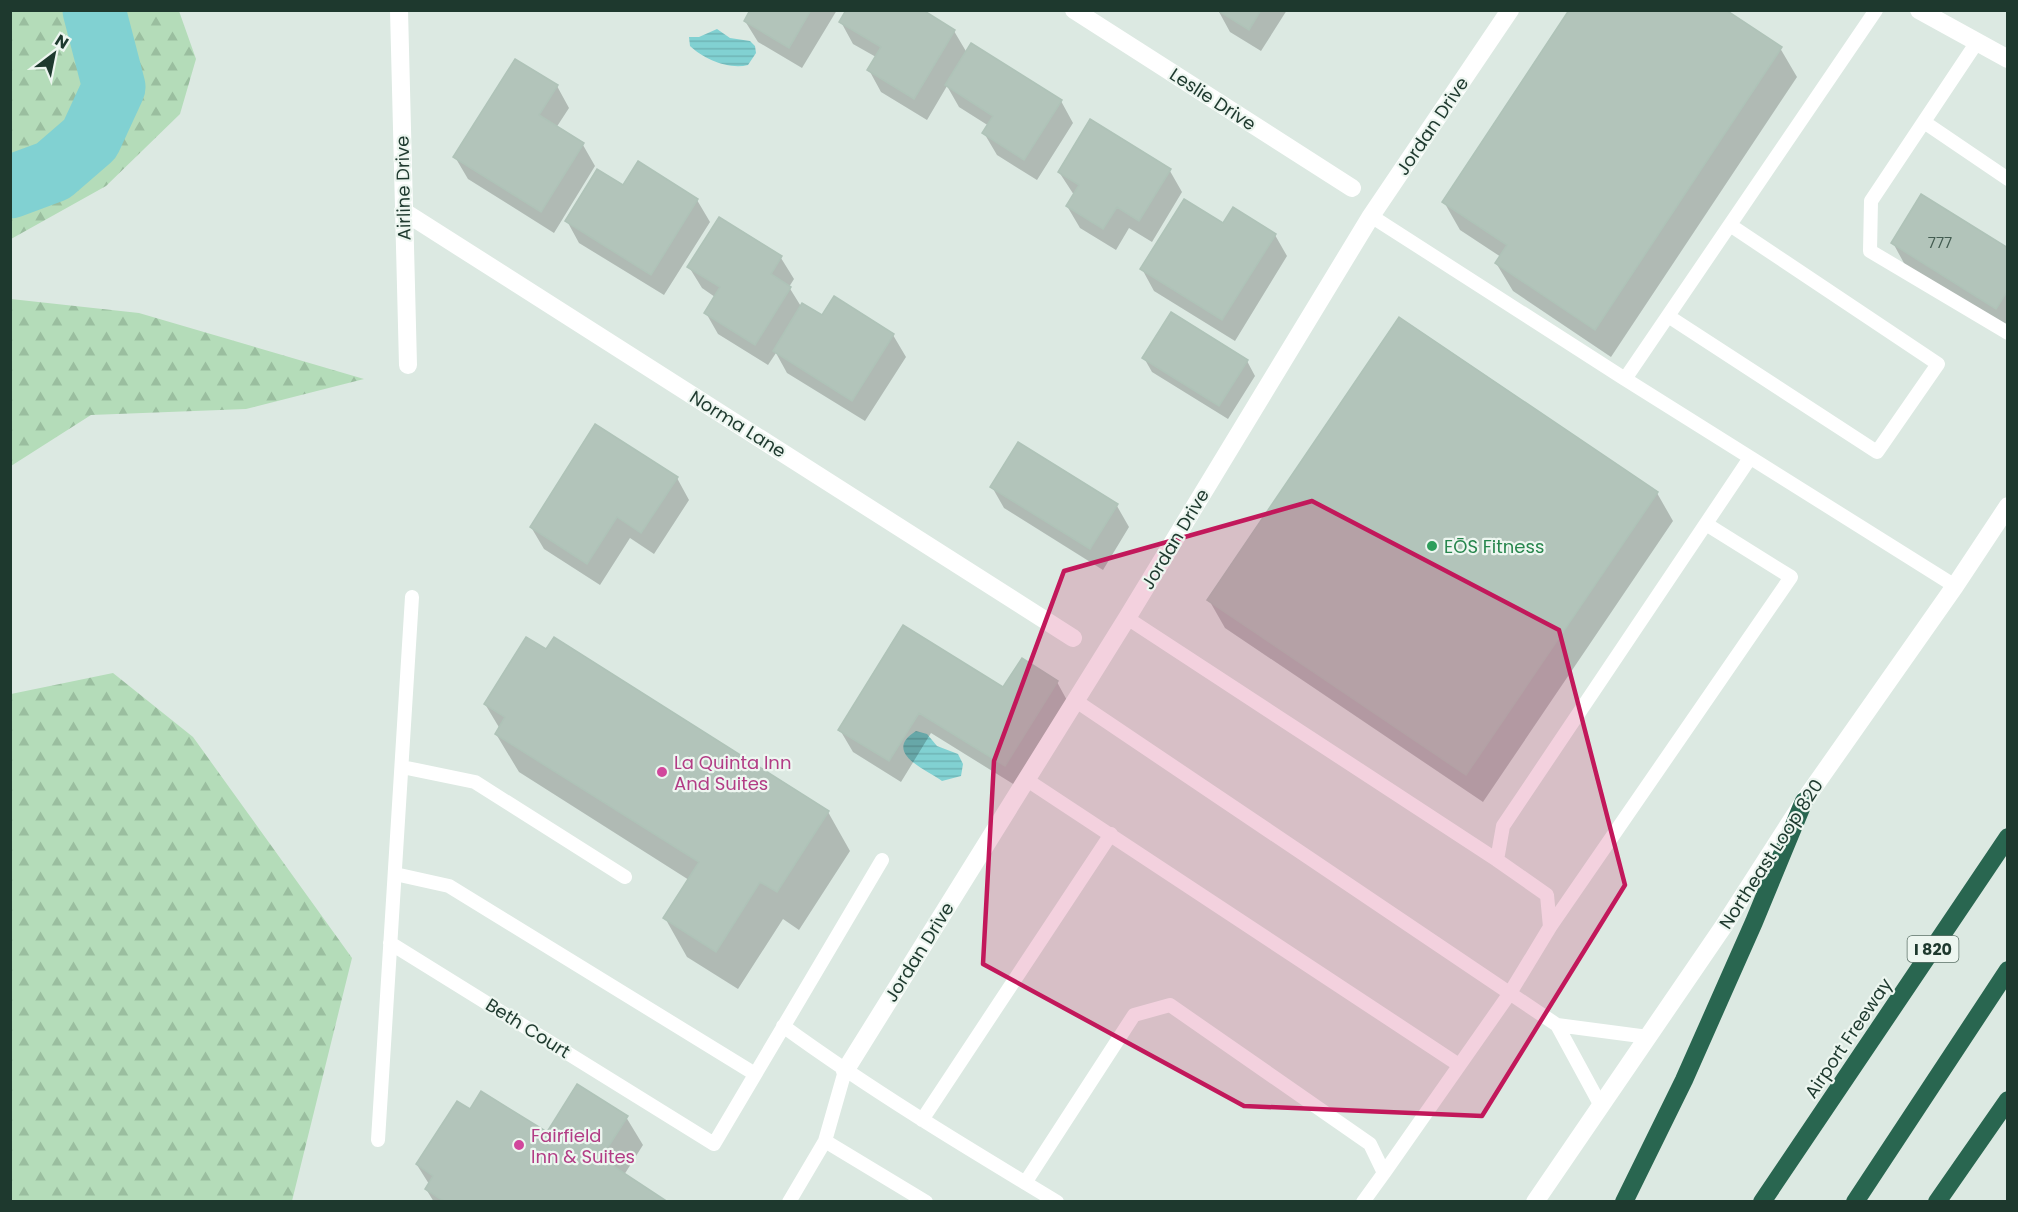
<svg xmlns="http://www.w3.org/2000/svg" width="2018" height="1212" viewBox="0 0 2018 1212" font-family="Poppins,sans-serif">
<defs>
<pattern id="forest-firs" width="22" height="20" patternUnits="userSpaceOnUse" patternTransform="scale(1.5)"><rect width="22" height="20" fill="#b4dcb9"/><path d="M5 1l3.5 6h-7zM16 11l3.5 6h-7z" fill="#9abe9f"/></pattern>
<pattern id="water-rules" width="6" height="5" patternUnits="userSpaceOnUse" patternTransform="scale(1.5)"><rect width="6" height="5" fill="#81d1d2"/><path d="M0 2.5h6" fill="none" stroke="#6fb4b5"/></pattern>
</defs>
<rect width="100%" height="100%" fill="#dce9e2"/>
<path fill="url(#forest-firs)" d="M11,10L179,11L196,59L180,114L106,186L11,239Z
M11,299L139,313L364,379L246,409L91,415L11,466Z
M113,673L193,737L352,958L292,1201H11V694Z"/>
<path fill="url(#water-rules)" d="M717,29L730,38L750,41L755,46L756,53L748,65C729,70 704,59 690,46L689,37H699Z
M916,731L927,734L937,746L958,754L963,764L961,776L942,781C928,770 881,753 916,731Z"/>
<path fill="#0003" d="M751,10H837L802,68L758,42L745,21Z
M1218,10H1287L1261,51L1230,32Z
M841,22L954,31L967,53L1061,101L1073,123L1037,180L997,155L984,133L989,126L959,107L947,86L927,120L881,92L869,70L876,57L853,44Z
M1780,48L1797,77L1611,357L1513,291L1496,263L1501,257L1460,230L1444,202Z
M557,86L569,108L556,128L583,145L595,166L554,233L468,179L455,157Z
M1170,171L1182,192L1152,242L1129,228L1116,250L1080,228L1067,206L1074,195L1059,172Z
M623,187L697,200L710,222L664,295L579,243L567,221Z
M719,219L781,258L794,279L789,287L802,308L822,317L893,335L906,357L865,421L787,373L776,353L768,365L718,334L706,313L715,297L702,288L689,267Z
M1224,225L1275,235L1287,256L1235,341L1154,291L1142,269Z
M1893,243L2008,249V329L1905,265Z
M1144,358L1247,361L1255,376L1228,419L1152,372Z
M677,478L689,500L654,554L630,538L600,585L544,549L531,527Z
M992,487L1117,506L1129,527L1103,570L1004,508Z
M1657,493L1673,521L1483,802L1225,628L1209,600Z
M1057,682L1069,704L1018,787L931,733L901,782L853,752L840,730L1004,689Z
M485,704L828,812L850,851L799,930L783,919L738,989L687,957L665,918L689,880L519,772L496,734L500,729Z
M470,1111L547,1134L626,1117L643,1145L624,1175L666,1202H434L426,1189L429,1184L417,1165Z"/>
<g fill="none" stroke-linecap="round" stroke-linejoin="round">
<path stroke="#81d1d2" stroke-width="63" d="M10,187L53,171L90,139L114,87L94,10"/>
</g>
<path fill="#b2c4ba" stroke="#afc3b8" stroke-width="1.5" d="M750,10H811L789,48L744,21Z
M846,10H923L955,30L914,99L867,70L881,47L839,22Z
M1217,10H1261L1249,30Z
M1569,10H1726L1782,47L1595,330L1495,263L1507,245L1442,202Z
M971,43L1062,100L1024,160L982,133L993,116L945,85Z
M515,59L558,85L539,115L584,143L541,212L453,157Z
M1090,119L1171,169L1139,221L1117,207L1103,229L1066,206L1079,185L1058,172Z
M638,161L698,199L651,275L565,221L597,169L623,185Z
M1921,194L2008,248V290L1996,309L1891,243Z
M1184,199L1223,223L1233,207L1276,234L1222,320L1140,269Z
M719,217L782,256L771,274L791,287L755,345L704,313L720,287L687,267Z
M834,296L894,334L852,401L773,351L802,303L822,315Z
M1171,312L1248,360L1219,406L1142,358Z
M1399,317L1658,492L1466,775L1207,600Z
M595,424L678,477L641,533L617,517L587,564L530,527Z
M1018,442L1118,504L1090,549L990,487Z
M903,625L1003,687L1022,658L1058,681L1005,766L919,713L889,761L838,730Z
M526,637L546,649L554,637L829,811L777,892L760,882L716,952L663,918L699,862L495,734L505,717L484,704Z
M577,1084L628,1116L601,1158L668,1202H445L425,1189L433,1176L416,1164L457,1101L470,1109L481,1091L547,1132Z"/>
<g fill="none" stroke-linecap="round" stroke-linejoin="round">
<path stroke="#fff" stroke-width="14" d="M1876,10L1625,379L1955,586
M1977,42L1871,201L1870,251L2008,333
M1924,122L2008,179
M1371,216L1625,379
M1668,316L1877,452L1938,364L1730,225
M1127,618L1497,860
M1076,701L1557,1025L1648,1037
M402,767L475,782L625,877
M1027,780L1459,1065
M395,874L449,886L755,1074
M1550,927L1791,577L1706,524
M390,943L714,1144L882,860
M1557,1025L1601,1106
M783,1026C871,1090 964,1146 1057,1202
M922,1120L1111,834
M378,1140L412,597
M825,1141L845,1071
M1384,1173L1510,993L1550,927L1547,895L1497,860L1503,826L1750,458
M1025,1183L1134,1015L1170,1005L1370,1144L1384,1173L1363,1202
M789,1202L825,1141L926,1202"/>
<path stroke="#fff" stroke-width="18" d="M399,10L408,365
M1074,10L1352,188
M403,211L1073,638
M845,1071L1127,618L1371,216L1510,10"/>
<path stroke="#fff" stroke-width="18" d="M1919,10L2008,59
M1535,1202L1723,927L1804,801L1955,586L2008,506"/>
<path stroke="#296650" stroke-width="18" d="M1624,1202L1684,1080L1754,922L1804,801
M1762,1202L2008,837
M1855,1202L2008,970
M1937,1202L2008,1100"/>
</g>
<path fill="#c2185b" fill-opacity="0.2" stroke="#c2185b" stroke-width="4.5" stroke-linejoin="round" d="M1312,501L1559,630L1625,885L1482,1116L1244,1106L983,964L994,761L1064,571Z"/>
<circle fill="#2e9e5b" stroke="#edf6f0" stroke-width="2" cx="1432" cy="546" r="6"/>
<g fill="#d1479c" stroke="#edf6f0" stroke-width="2">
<circle cx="662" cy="772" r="6"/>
<circle cx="519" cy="1145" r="6"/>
</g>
<g text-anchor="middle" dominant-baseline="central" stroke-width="4.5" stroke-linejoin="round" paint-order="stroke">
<g font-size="15" fill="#435c51">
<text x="1940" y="242">777</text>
</g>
<rect fill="#edf6f0" stroke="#5c7268" stroke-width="1.5" x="1907.5" y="936" width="51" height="26" rx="4.5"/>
<g font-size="16" font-weight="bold" fill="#1e392e">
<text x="1933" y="949">I 820</text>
</g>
<g font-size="18" fill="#1e392e" stroke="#edf6f0">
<text transform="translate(1213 99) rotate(33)">Leslie Drive</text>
<text transform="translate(1432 126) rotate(-56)">Jordan Drive</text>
<text transform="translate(403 188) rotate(-91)">Airline Drive</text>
<text transform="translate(738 424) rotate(32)">Norma Lane</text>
<text transform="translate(1175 539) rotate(-59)">Jordan Drive</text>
<text transform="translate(1771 854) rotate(-57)">Northeast Loop 820</text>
<text transform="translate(919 952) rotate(-58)">Jordan Drive</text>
<text transform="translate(528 1028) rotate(32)">Beth Court</text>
<text transform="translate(1848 1038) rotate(-56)">Airport Freeway</text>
</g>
<g font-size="18" fill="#27864d" stroke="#edf6f0" text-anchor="start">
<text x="1444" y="546">EŌS Fitness</text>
</g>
<g font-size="18" fill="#b23c85" stroke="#edf6f0" text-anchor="start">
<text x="674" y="762">La Quinta Inn<tspan x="674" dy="21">And Suites</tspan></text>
<text x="531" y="1135">Fairfield<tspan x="531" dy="21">Inn &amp; Suites</tspan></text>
</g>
</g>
<rect width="2018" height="1212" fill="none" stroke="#1e392e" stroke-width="24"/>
<g transform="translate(54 54) rotate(32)" stroke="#edf6f0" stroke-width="4.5" paint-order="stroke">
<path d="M0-4.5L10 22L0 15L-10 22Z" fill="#1e392e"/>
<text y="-9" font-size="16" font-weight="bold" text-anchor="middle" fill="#1e392e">N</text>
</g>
</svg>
